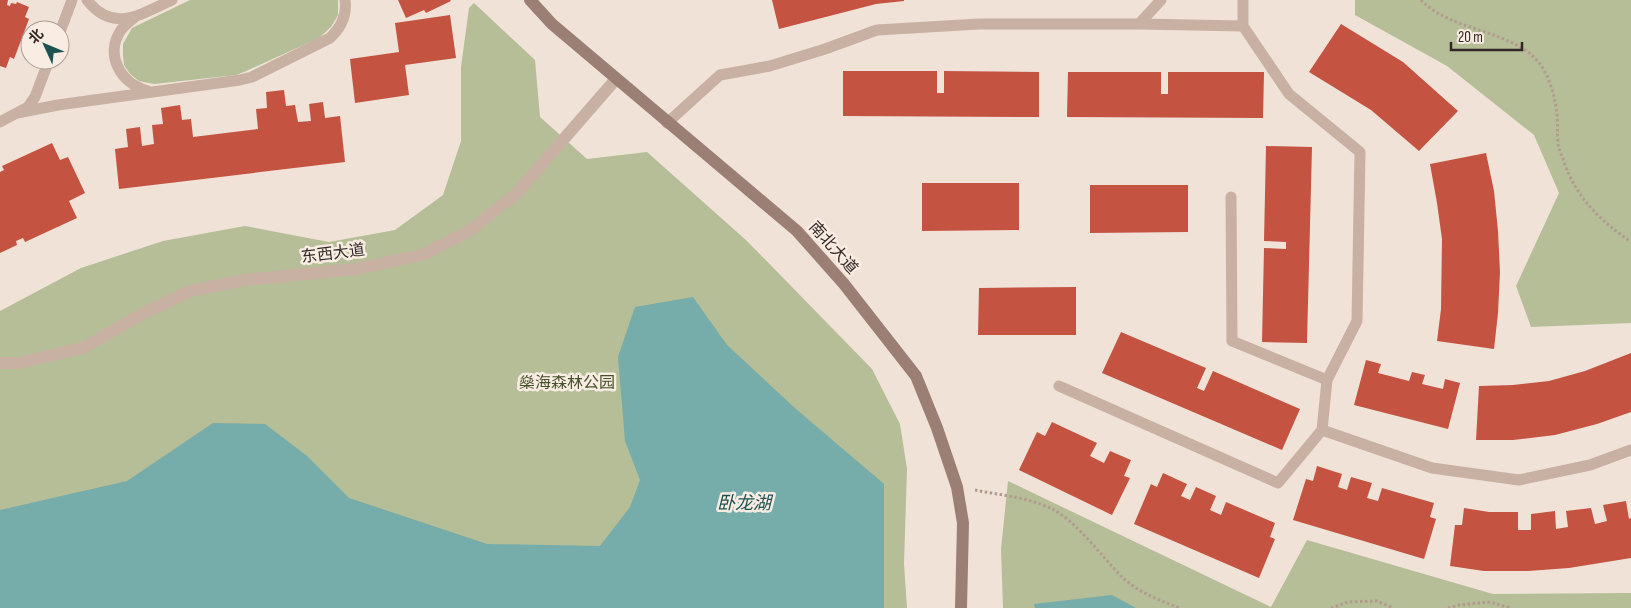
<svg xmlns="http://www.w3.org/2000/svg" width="1631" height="608" viewBox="0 0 1631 608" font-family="'Sofia Sans Condensed','Noto Sans SC',sans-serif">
<rect width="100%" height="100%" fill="#f0e2d7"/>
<path fill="#b5be97" d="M190,0H338V15L331,27L319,38L244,72L236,75L154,84L139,81L130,74L124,65L123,55V44L132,28Z
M1355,0H1631V323L1531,327L1516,286L1559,193L1534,135L1447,66L1355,15Z
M474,3L535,60L540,117L587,159L647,152L747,241L872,369L900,424L907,469L904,564L907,608H0V311L81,268L163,241L245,226L329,242L395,230L443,195L461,141V67L469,8Z
M1008,481L1271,607L1307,540L1493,594L1631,593V608H1003L1001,549Z"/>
<path fill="#76aca9" d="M693,297L727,345L796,409L884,484V608H0V510L127,481L213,423L265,424L307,456L349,498L487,544L600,546L630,507L640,480L625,441L618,357L635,307Z
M1112,595L1136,608H1035L1034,604Z"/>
<path fill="#c45341" d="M0,0H8L7,5L10,6L11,3L16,4L17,2L29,7L25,17L29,19L14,59L10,57L6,68L0,66Z
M398,0H450L451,1L426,13L424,10L406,18Z
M772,0H904V1L876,4L779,29Z
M450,15L456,58L405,65L409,95L355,103L350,59L399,52L395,23Z
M1341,24L1403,62L1458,111L1419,151L1371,110L1309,72Z
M843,71H937V93H944V71L1039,72V117L843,116Z
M1068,72H1161V94H1168V72H1264L1263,118L1067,117Z
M284,90L286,106L295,105L298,122L311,121L309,104L323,102L325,118L340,116L345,162L119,189L115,149L128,147L126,129L140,127L142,146L154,144L152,125L163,124L161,108L180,105L182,120L191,119L193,137L258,129L256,109L267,108L266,92Z
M52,143L60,160L68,157L85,193L69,201L77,218L25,242L23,238L16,241L17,245L0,253V172L4,170L2,166Z
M1266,146L1312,147L1307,343L1262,342L1264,248L1286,249V242L1264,241Z
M1486,153L1494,191L1498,231L1500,272L1498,313L1494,349L1437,341L1441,309L1442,239L1437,203L1430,164Z
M922,183H1019V230L922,231Z
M1090,185H1188V232L1090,233Z
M1076,287V335H978L979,288Z
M1121,332L1206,368L1197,388L1204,391L1213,371L1300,409L1282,450L1102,373Z
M1631,353V412L1597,424L1555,435L1513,440H1476L1479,386L1513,385L1549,381L1585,371Z
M1366,360L1381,364L1378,373L1409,381L1412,372L1425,375L1422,384L1443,389L1445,379L1460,383L1448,429L1354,405Z
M1052,422L1097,443L1090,456L1104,463L1110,451L1131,460L1124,476L1130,478L1112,515L1019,470L1037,432L1045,436Z
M1317,466L1342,474L1338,487L1347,490L1351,477L1372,483L1367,498L1378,501L1382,488L1434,503L1430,517L1436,519L1424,559L1293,520L1306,479L1313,481Z
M1163,473L1187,484L1181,496L1190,500L1196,487L1216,496L1210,510L1221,515L1226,502L1275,523L1270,537L1275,539L1259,578L1134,524L1151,484L1157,487Z
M1626,501L1629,519L1631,518V558L1569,568L1528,571H1484L1450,566L1455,525H1462L1464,508L1489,512H1518V530H1531V514L1555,511L1556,529L1568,527L1566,511L1591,508L1595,524L1607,521L1603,505Z"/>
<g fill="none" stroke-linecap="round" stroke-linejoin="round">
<path stroke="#b39a8e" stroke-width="3" stroke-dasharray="2.5 2.5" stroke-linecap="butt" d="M1421,0C1451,32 1513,29 1540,64C1550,78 1555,97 1557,114C1558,124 1557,134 1558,144C1559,150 1562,156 1564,162C1577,199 1600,220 1631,242
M975,490C999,495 1027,497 1050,508C1074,518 1103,558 1122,577C1139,593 1159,600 1180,608
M1331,608L1348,602L1377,601L1393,608
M1448,608L1459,605L1490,602L1510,608"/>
<path stroke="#c8b0a3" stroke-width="11" d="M87,0C113,34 141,14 172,0
M135,17C130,21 125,25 121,30C104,55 121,84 148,91
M1139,24L1161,0
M1243,26V0
M60,32L72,0
M17,113L58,105L240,80L252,77L330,38C341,28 347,15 345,0
M0,122L28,107L35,97L49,60
M667,123L720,75L770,66L825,49L877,30L979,24H1139L1243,26L1289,94L1360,152L1357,321L1327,380L1322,430L1278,483L1059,386
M1231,197L1232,341L1327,380
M1322,430L1432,468L1519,480L1590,465L1631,450"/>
<path stroke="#c8b0a3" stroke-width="12" d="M0,363H19L83,348L146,312L190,291L245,280L356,269L422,255L469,231L516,194L616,79"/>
<path stroke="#9b7f75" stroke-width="12" d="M530,0L552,24L797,231L844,284L916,376L937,428L957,487L963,523L961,608"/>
</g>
<g text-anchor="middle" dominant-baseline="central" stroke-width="5" stroke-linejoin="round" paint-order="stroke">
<g font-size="16" fill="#332825" stroke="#f8ece3">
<text transform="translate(833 248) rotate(48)">南北大道</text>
<text transform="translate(333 254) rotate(-7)">东西大道</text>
</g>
<g font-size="16" fill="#465029" stroke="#f8ece3">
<text x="567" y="383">燊海森林公园</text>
</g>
<g font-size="18" font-style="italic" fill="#1c5351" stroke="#f8ece3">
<text x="744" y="503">卧龙湖</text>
</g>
</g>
<g transform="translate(45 45) rotate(314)"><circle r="24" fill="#f8ece3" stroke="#a99e97"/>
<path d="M0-4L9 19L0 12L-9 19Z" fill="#1c5351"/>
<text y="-8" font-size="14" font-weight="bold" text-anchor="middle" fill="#332825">北</text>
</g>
<path d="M1451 42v8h71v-8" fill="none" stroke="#332825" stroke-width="2.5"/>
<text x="1458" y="42" font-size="15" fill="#332825" stroke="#f8ece3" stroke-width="4" paint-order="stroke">20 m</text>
</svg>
